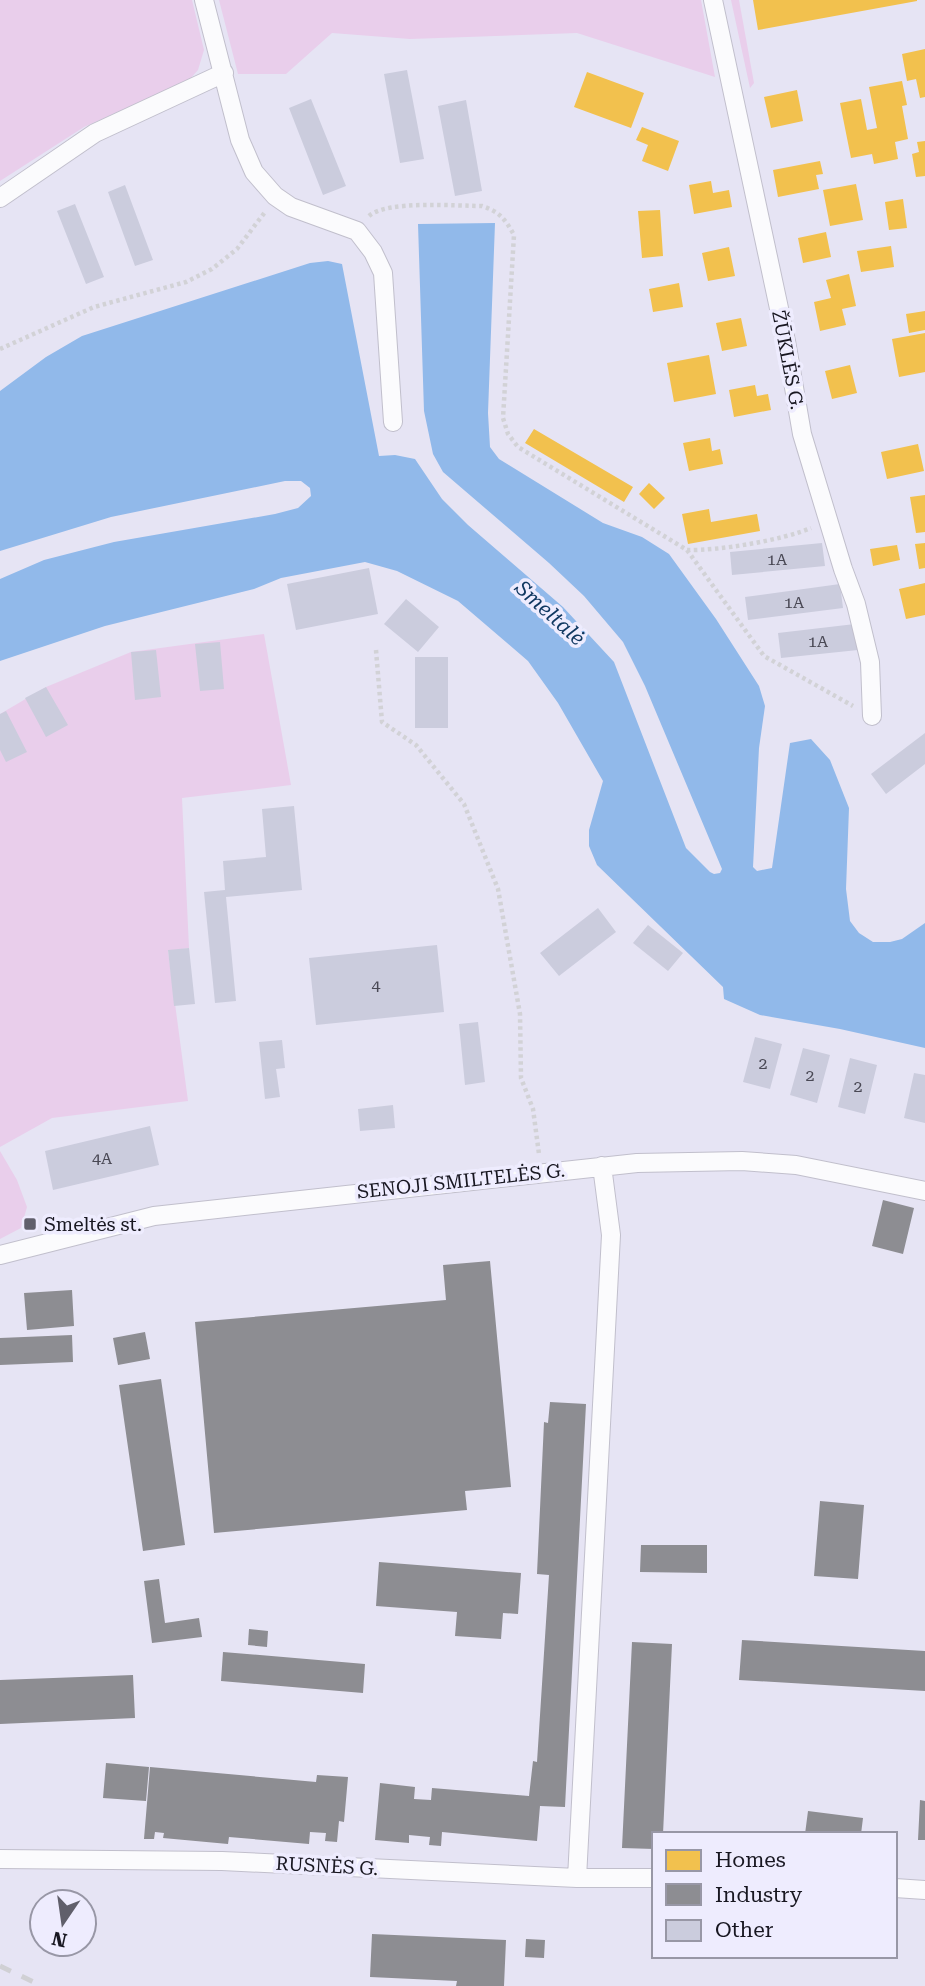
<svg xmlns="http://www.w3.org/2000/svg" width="925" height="1986" viewBox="0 0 925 1986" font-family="'Roboto Serif',serif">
<rect width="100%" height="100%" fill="#e6e4f4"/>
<path fill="#e9ceeb" d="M0,0H192L204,50L198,70L189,80L84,127L0,181Z
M219,0H701L715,77L577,33L410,39L332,33L286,74H238Z
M731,0H739L754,83L750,88Z
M264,634L291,785L182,798L189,948L168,951L188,1101L52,1118L0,1147V714L46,687L131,652Z
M0,1151L17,1180L27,1207L21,1228L0,1239Z"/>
<path fill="#91b9ea" d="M495,223L488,413L490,447L499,459L603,523L642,537L669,554L716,619L759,686L765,706L759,748L753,867L757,871L772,868L790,743L811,739L830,760L849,808L846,889L850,921L859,933L873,942H890L902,939L925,923V1048L840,1029L760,1015L724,999L723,987L597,865L589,846V830L603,781L558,703L528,661L458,601L397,571L365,562L281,578L254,589L105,626L0,661V579L44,560L114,542L275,514L298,508L311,496L310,488L301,481H285L111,517L0,551V391L46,357L82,336L310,263L328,261L342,264L379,456L395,455L415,459L442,499L468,525L563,607L614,662L686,848L710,872L714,874L720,873L722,869L645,686L623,642L584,596L549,563L443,472L433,454L424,411L418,224Z"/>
<path fill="#f2c14e" d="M753,0H917V1L758,30Z
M925,49V97L920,98L916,79L907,81L902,54Z
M587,72L644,93L631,128L574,107Z
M902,81L907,105L902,106L908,139L895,142L898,159L874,164L872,154L851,158L840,103L861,99L867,130L877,128L869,87Z
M797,90L803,121L771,128L764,97Z
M642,127L679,141L668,171L642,161L648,145L636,140Z
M925,141V176L916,177L912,154L919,152L917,142Z
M820,161L823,174L816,175L819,189L778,197L773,170Z
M711,181L713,193L729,190L732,207L694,214L689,185Z
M856,184L863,220L830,226L823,190Z
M903,199L907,228L889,230L885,202Z
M660,210L663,256L642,258L638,211Z
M826,232L831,257L803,263L798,238Z
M891,246L894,267L861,272L857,251Z
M729,247L735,276L708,281L702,253Z
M849,274L856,306L842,309L846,325L820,331L814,302L831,298L826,280Z
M679,283L683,307L653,312L649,289Z
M925,311V330L909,333L906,314Z
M741,318L747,346L722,351L716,323Z
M925,333V372L899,377L892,339Z
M709,355L716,394L674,402L667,363Z
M850,365L857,393L832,399L825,371Z
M755,385L757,396L768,394L771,410L734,417L729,390Z
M534,429L633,487L624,502L525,443Z
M710,438L712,451L720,449L723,464L689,471L683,443Z
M918,444L924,471L887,479L881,452Z
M649,483L665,498L654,509L639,494Z
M925,495V532L916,533L910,497Z
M709,509L711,522L757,514L760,531L688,544L682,514Z
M925,543V568L919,569L915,544Z
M897,545L900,560L873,566L870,549Z
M925,583V615L906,619L899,589Z"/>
<path fill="#8d8d92" d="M883,1200L914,1208L903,1254L872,1246Z
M490,1261L511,1487L465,1491L467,1510L214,1533L195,1322L446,1300L443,1265Z
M72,1290L74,1326L27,1330L24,1293Z
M145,1332L150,1359L118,1365L113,1338Z
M72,1335L73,1362L0,1365V1338Z
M161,1379L185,1545L143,1551L119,1385Z
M550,1402L586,1404L565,1807L540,1806L537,1841L442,1832L441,1846L429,1845L430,1837L409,1835V1843L375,1840L380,1783L415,1787L414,1799L431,1800L432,1788L529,1796L533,1761L537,1762L549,1575L537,1574L544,1422L548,1423Z
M820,1501L864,1505L858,1579L814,1576Z
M641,1545H707V1573L640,1572Z
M379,1562L521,1573L518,1614L503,1613L501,1639L455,1636L457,1612L376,1606Z
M159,1579L165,1623L199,1618L202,1637L152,1643L144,1581Z
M249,1629L268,1631L267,1647L248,1645Z
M742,1640L925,1651V1691L739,1680Z
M632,1642L672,1644L663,1834H654V1849L622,1848Z
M223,1652L365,1664L363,1693L221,1681Z
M133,1675L135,1718L0,1724V1680Z
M106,1763L149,1767L146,1801L103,1798Z
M150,1767L316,1782L317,1775L348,1777L344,1822L339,1821L337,1842L325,1841L326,1833L310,1832L309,1844L229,1837L228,1844L163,1838L164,1833L155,1832L154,1839H144Z
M920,1800L925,1801V1840H918Z
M808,1811L863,1818L861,1834H805Z
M372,1934L506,1940L504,1986H456L457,1981L370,1977Z
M526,1939L545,1940L544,1958L525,1957Z"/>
<path fill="#cbccdd" d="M407,70L424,159L400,163L384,74Z
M311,99L346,186L323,195L289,108Z
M466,100L482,191L455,196L438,106Z
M125,185L153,260L135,266L108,192Z
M75,204L104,277L86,284L57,211Z
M822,543L825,566L732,575L730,552Z
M369,568L378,614L296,630L287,584Z
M840,584L843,608L748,620L745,597Z
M406,599L439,627L418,652L384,624Z
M855,624L858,650L781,658L778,633Z
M220,642L224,689L200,691L195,644Z
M156,650L161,697L135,700L131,652Z
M415,657H448V728H415Z
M46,687L68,725L46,737L25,698Z
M6,711L27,752L6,762L0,750V714Z
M925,733V764L886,794L871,774Z
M294,806L302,890L226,897L236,1001L215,1003L204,892L225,890L223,861L266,857L262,809Z
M598,908L616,932L559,976L540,953Z
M648,925L683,953L668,971L633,943Z
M437,945L444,1012L316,1025L309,958Z
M189,948L195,1004L174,1006L168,950Z
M478,1022L485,1082L465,1085L459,1024Z
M755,1037L782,1044L770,1089L743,1082Z
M282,1040L285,1068L276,1069L280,1097L265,1099L259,1042Z
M803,1048L830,1055L817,1103L790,1095Z
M850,1058L877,1065L865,1114L838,1107Z
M914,1073L925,1075V1123L904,1118Z
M393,1105L395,1128L360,1131L358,1109Z
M150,1126L159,1165L53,1190L45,1151Z"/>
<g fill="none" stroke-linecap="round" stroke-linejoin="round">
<defs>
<path id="minor" d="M204,0L240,140L254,172L275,196L291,207L357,231L373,252L383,273L393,422
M713,0L786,341L802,434L843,569L856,604L870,662L872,716
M0,198L95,133L224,73
M0,1255L154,1216L637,1163L742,1161L796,1165L925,1191
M0,1859L222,1861L577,1878H654
M577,1878L611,1235L602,1166
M895,1888L925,1890"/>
</defs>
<use href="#minor" stroke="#c1bfcc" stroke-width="20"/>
<path stroke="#d2d2d6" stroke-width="4.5" stroke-dasharray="3.5 3.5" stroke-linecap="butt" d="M369,216C387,200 456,206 482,206C500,212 505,219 514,235L503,418L508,434L518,447L687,550C718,551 783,540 811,528
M0,349L94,307L186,282L212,269L237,249L265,212
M687,550L764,656L853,706
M376,650L382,722L416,745L464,804L498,889L520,1014L521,1078L533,1109L539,1154"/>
<use href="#minor" stroke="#fbfbfd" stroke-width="18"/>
<path stroke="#d0d0d4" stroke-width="5" stroke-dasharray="12 12" stroke-linecap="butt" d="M0,1966L42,1986"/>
</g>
<rect fill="#605f6b" stroke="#eeecfe" stroke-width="2.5" x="23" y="1217" width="14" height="14" rx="3.5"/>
<g text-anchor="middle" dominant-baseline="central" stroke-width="7" stroke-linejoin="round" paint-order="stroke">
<g font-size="16" fill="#494854">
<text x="777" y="559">1A</text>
<text x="794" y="602">1A</text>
<text x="818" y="641">1A</text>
<text x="376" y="985">4</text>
<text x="763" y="1063">2</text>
<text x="810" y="1075">2</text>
<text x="858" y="1086">2</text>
<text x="102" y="1158">4A</text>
</g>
<g font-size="19" fill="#181721" stroke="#eeecfe">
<text transform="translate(788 360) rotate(79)">ŽŪKLĖS G.</text>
<text transform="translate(461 1181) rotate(-6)">SENOJI SMILTELĖS G.</text>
<text transform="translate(327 1866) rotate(3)">RUSNĖS G.</text>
</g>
<g font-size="19" fill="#181721" stroke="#eeecfe" text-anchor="start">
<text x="44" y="1224">Smeltės st.</text>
</g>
<g font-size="21" font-style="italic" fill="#103861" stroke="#eeecfe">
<text transform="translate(550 613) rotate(42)">Smeltalė</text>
</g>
</g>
<rect x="652" y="1832" width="245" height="126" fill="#eeecfe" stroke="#9897a6" stroke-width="2"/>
<rect x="666" y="1850" width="35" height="21" fill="#f2c14e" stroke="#9897a6" stroke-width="2"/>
<text x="715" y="1867" font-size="21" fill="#181721">Homes</text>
<rect x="666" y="1884" width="35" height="21" fill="#8d8d92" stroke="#9897a6" stroke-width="2"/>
<text x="715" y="1902" font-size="21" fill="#181721">Industry</text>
<rect x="666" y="1920" width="35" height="21" fill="#cbccdd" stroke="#9897a6" stroke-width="2"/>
<text x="715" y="1937" font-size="21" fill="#181721">Other</text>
<g transform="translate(63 1923) rotate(193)"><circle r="33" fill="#eeecfe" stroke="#9897a6" stroke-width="2"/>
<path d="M0-5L12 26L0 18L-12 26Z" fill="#605f6b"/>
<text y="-10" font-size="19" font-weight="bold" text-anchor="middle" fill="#181721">N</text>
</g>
</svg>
